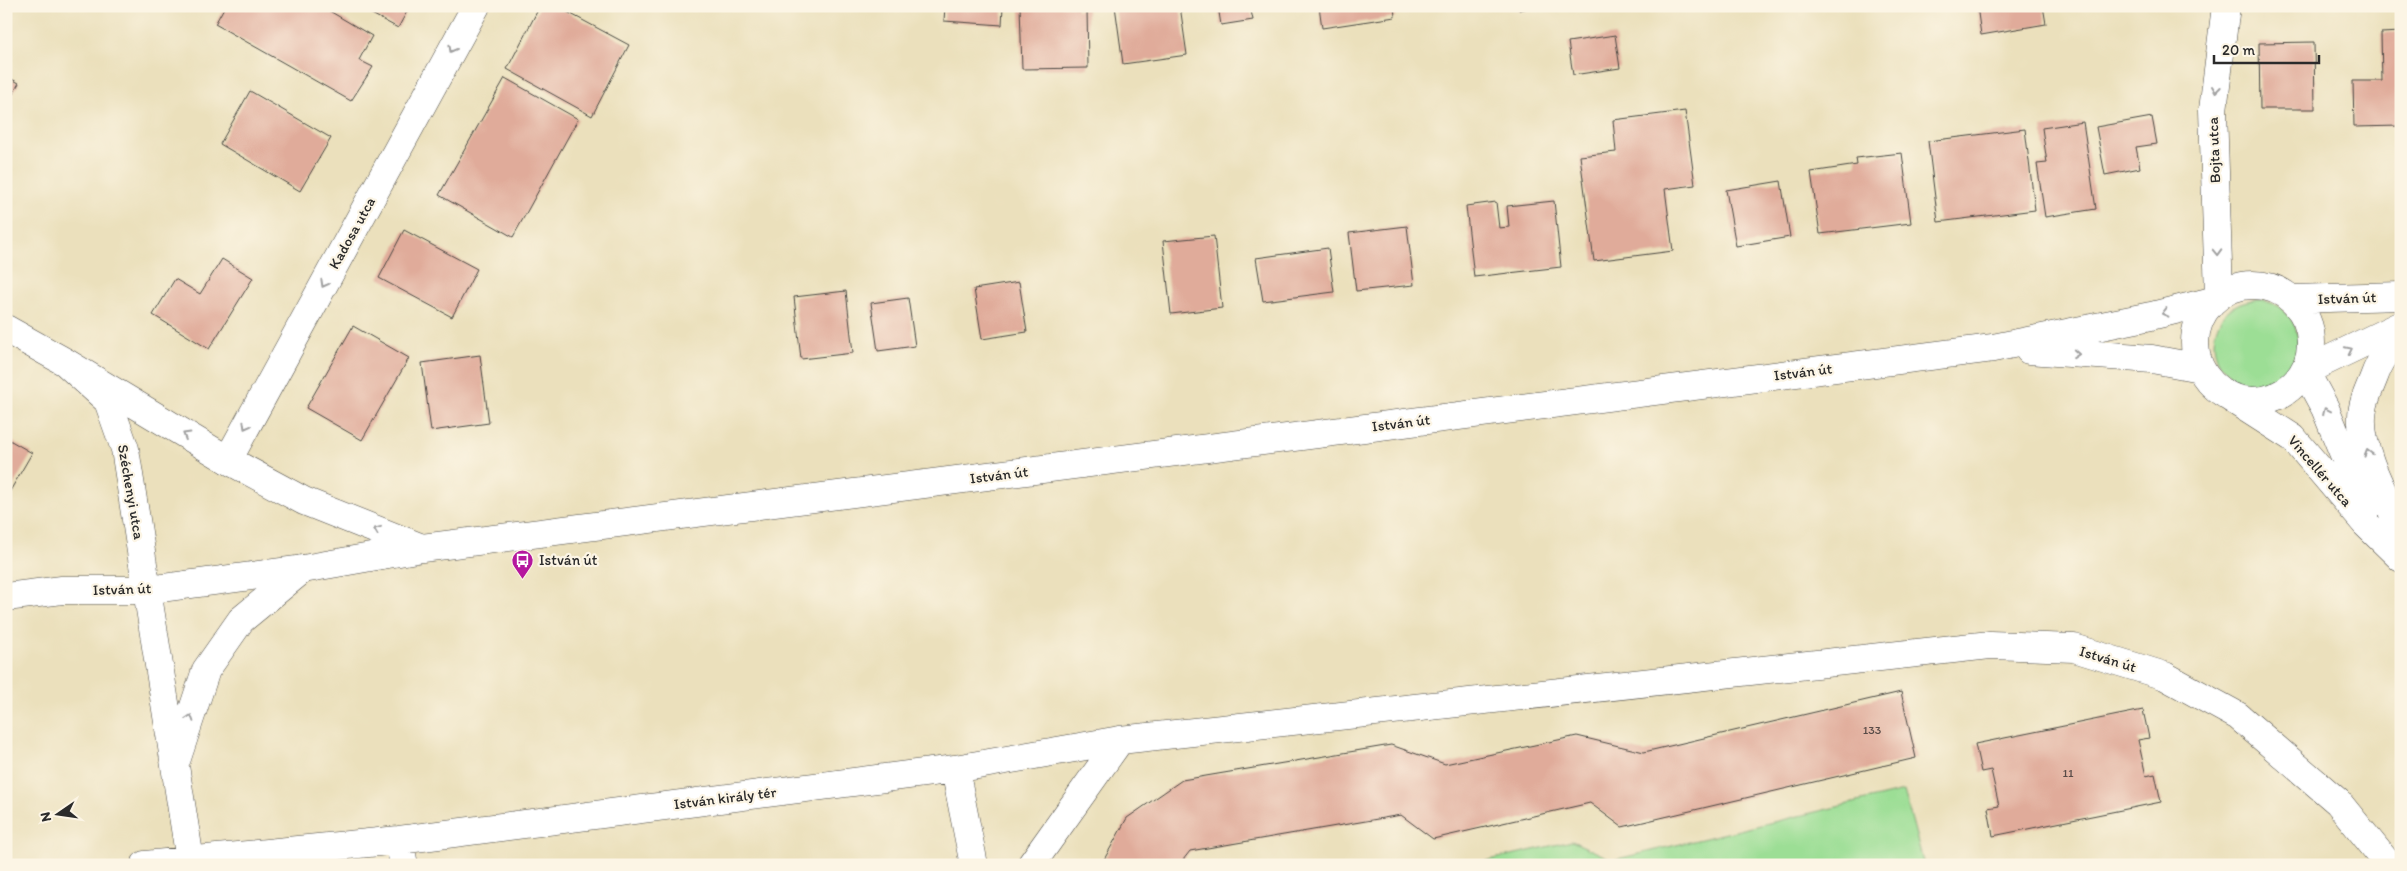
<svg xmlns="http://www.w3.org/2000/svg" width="2407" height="871" viewBox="0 0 2407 871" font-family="Itim,sans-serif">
<rect width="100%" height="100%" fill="#fcf5e5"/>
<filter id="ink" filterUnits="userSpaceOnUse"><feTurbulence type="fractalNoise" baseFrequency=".02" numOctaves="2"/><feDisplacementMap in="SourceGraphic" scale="10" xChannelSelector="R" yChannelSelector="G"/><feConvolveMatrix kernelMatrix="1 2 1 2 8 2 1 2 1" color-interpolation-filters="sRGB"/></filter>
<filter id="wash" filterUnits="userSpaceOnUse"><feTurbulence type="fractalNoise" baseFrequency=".0096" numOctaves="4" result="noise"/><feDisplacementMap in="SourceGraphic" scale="20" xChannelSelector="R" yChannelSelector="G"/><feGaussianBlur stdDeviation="1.12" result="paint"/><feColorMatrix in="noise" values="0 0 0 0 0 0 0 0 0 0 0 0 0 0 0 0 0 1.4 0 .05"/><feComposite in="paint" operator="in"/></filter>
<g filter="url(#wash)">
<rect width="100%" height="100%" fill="#ebe0bc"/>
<path fill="#9cde95" stroke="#648460" d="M2214 342a42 42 0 1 1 84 0a42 42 0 1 1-84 0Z
M1904,791L1924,865H1468L1572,841L1613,860Z"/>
<g id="blocks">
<path fill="#e0ab9a" d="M225,6H321L372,36L359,60L373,67L351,101L215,24Z
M357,6H410L398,28Z
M540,6H556L629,45L592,116L507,69Z
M945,6H1003L1002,25L944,21Z
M1020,6H1077V10L1087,9L1088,68L1022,69Z
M1115,6H1180L1187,55L1123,64Z
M1218,6H1250L1253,20L1221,25Z
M1319,6H1394L1395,17L1322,28Z
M1518,6H1534V7L1519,10Z
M1977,6H2043L2046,24L1981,35Z
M2401,32V126L2354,127L2353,81H2382L2381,33Z
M1615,35L1620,68L1573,75L1568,42Z
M2314,42L2315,109H2260L2259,43Z
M6,76L19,83L6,106Z
M505,78L578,119L513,237L439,195Z
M250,91L331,138L300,191L220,144Z
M1685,111L1695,185L1665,189L1673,251L1594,261L1580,156L1616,152L1613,120Z
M2152,117L2157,144L2136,147L2140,168L2105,175L2096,127Z
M2083,122L2096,209L2045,217L2037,164L2047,163L2042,128Z
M2025,129L2035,210L1938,222L1928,141Z
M1902,153L1911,223L1820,234L1811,172L1857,165L1856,158Z
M1781,181L1790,237L1736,246L1726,190Z
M1554,201L1561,267L1474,277L1466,206L1496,202L1499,228L1509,227L1507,206Z
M1407,226L1414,285L1356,291L1349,233Z
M404,230L477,269L452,317L379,278Z
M1214,236L1222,308L1171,314L1163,241Z
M1328,248L1334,292L1263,301L1256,258Z
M222,259L253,278L209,349L153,315L175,279L200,294Z
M1019,282L1027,332L982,339L974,289Z
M846,291L853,353L801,359L794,297Z
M908,298L915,346L878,351L871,303Z
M353,326L409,358L362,440L306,408Z
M480,355L489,423L431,431L422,363Z
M6,438L32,453L6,498Z
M1901,692L1916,758L1622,827L1590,803L1433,839L1401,815L1190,851L1179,865H1101L1127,818L1182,780L1391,745L1445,764L1577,736L1644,752Z
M2143,710L2149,738L2138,740L2146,776L2155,774L2161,802L1993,836L1988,808L1999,806L1991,770L1981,772L1975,744Z"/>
</g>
</g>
<g filter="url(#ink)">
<use href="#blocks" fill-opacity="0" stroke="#484641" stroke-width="1"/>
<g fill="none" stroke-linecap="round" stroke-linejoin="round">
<defs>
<path id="minor" d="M2219,295L2213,110L2226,6
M2401,340C2388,348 2379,363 2374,377C2369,390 2362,403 2362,417C2360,455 2386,496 2401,530
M2305,371L2325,408L2345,457L2373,502
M2229,397L2293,438L2365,523L2401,558
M228,460L476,6
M147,590L190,860
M177,758L206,670L241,620L303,569
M955,769L974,865
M399,840L404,865
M145,865L399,840L955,769L1120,740L1990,645L2074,648L2165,676L2238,716L2338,802L2389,865
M1031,865L1120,740"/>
<path id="tertiary" d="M2195 343a58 58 0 1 1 116 0a58 58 0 1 1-116 0Z
M2292,299L2401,296
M6,329L65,362L108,401L125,449L147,590
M2029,350L2152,359L2200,368
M65,362L228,460L304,501L422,548
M2305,371L2401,325
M6,597L62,590H147L303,569L422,548L1993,348L2151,316L2212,301"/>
</defs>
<use href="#minor" stroke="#484641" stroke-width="29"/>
<use href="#tertiary" stroke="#484641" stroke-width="29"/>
<use href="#minor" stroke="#fff" stroke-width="28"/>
<use href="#tertiary" stroke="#fff" stroke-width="28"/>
</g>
<defs><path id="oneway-chevron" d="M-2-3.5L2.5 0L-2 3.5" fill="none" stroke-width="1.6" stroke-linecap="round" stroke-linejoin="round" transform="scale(1.25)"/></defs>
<g stroke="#a0a0a0">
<use href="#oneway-chevron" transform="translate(452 49) rotate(119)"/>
<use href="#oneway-chevron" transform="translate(2216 89) rotate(97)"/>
<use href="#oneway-chevron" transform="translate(2217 252) rotate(88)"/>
<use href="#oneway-chevron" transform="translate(324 284) rotate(119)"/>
<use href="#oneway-chevron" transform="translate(2165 313) rotate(166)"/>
<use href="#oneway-chevron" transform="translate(2349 350) rotate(-26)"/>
<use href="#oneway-chevron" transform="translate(2076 354) rotate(4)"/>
<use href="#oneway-chevron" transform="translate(2326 411) rotate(-115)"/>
<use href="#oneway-chevron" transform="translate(246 426) rotate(119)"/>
<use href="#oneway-chevron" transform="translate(186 435) rotate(-149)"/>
<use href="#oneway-chevron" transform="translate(2368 453) rotate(-106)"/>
<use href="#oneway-chevron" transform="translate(377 530) rotate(-158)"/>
<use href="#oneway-chevron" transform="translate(190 718) rotate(-72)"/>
</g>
</g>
<defs>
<symbol id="bus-pin" viewBox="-11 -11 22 30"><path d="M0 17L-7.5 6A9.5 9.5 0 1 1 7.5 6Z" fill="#b5179e" stroke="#fcf5e5"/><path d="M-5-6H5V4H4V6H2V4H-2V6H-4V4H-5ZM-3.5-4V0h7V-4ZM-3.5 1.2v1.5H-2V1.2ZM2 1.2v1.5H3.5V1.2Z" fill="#fff"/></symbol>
</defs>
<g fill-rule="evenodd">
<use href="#bus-pin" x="510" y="548" width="25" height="34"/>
</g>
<g text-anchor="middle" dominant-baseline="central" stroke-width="4.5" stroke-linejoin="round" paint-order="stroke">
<g font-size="12" fill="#584b47">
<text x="1872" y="730">133</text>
<text x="2068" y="773">11</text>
</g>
<g font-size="15" fill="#2b2b2b" stroke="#fcf5e5">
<text transform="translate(2214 150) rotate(-92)">Bojta utca</text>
<text transform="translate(352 233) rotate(-61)">Kadosa utca</text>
<text transform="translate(2347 298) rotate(-2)">István út</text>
<text transform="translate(1803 372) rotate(-7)">István út</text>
<text transform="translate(1401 423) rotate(-7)">István út</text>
<text transform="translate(2320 471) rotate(49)">Vincellér utca</text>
<text transform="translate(999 475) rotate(-7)">István út</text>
<text transform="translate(131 492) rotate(80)">Széchenyi utca</text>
<text transform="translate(122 589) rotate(-2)">István út</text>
<text transform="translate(2108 659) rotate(17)">István út</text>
<text transform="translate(725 798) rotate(-7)">István király tér</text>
</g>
<g font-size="15" fill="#2b2b2b" stroke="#fcf5e5" text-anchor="start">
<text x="539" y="560">István út</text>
</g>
</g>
<rect width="2407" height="871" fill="none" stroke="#fcf5e5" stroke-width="25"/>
<g transform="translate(58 814) rotate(257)" stroke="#fcf5e5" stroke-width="4" paint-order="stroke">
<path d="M0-4L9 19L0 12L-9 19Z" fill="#2b2b2b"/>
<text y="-8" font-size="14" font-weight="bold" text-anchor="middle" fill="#2b2b2b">N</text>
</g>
<path d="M2214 55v8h105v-8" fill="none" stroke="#2b2b2b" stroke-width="2.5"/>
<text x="2222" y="55" font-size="15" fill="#2b2b2b" stroke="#fcf5e5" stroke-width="4" paint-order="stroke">20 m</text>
</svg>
